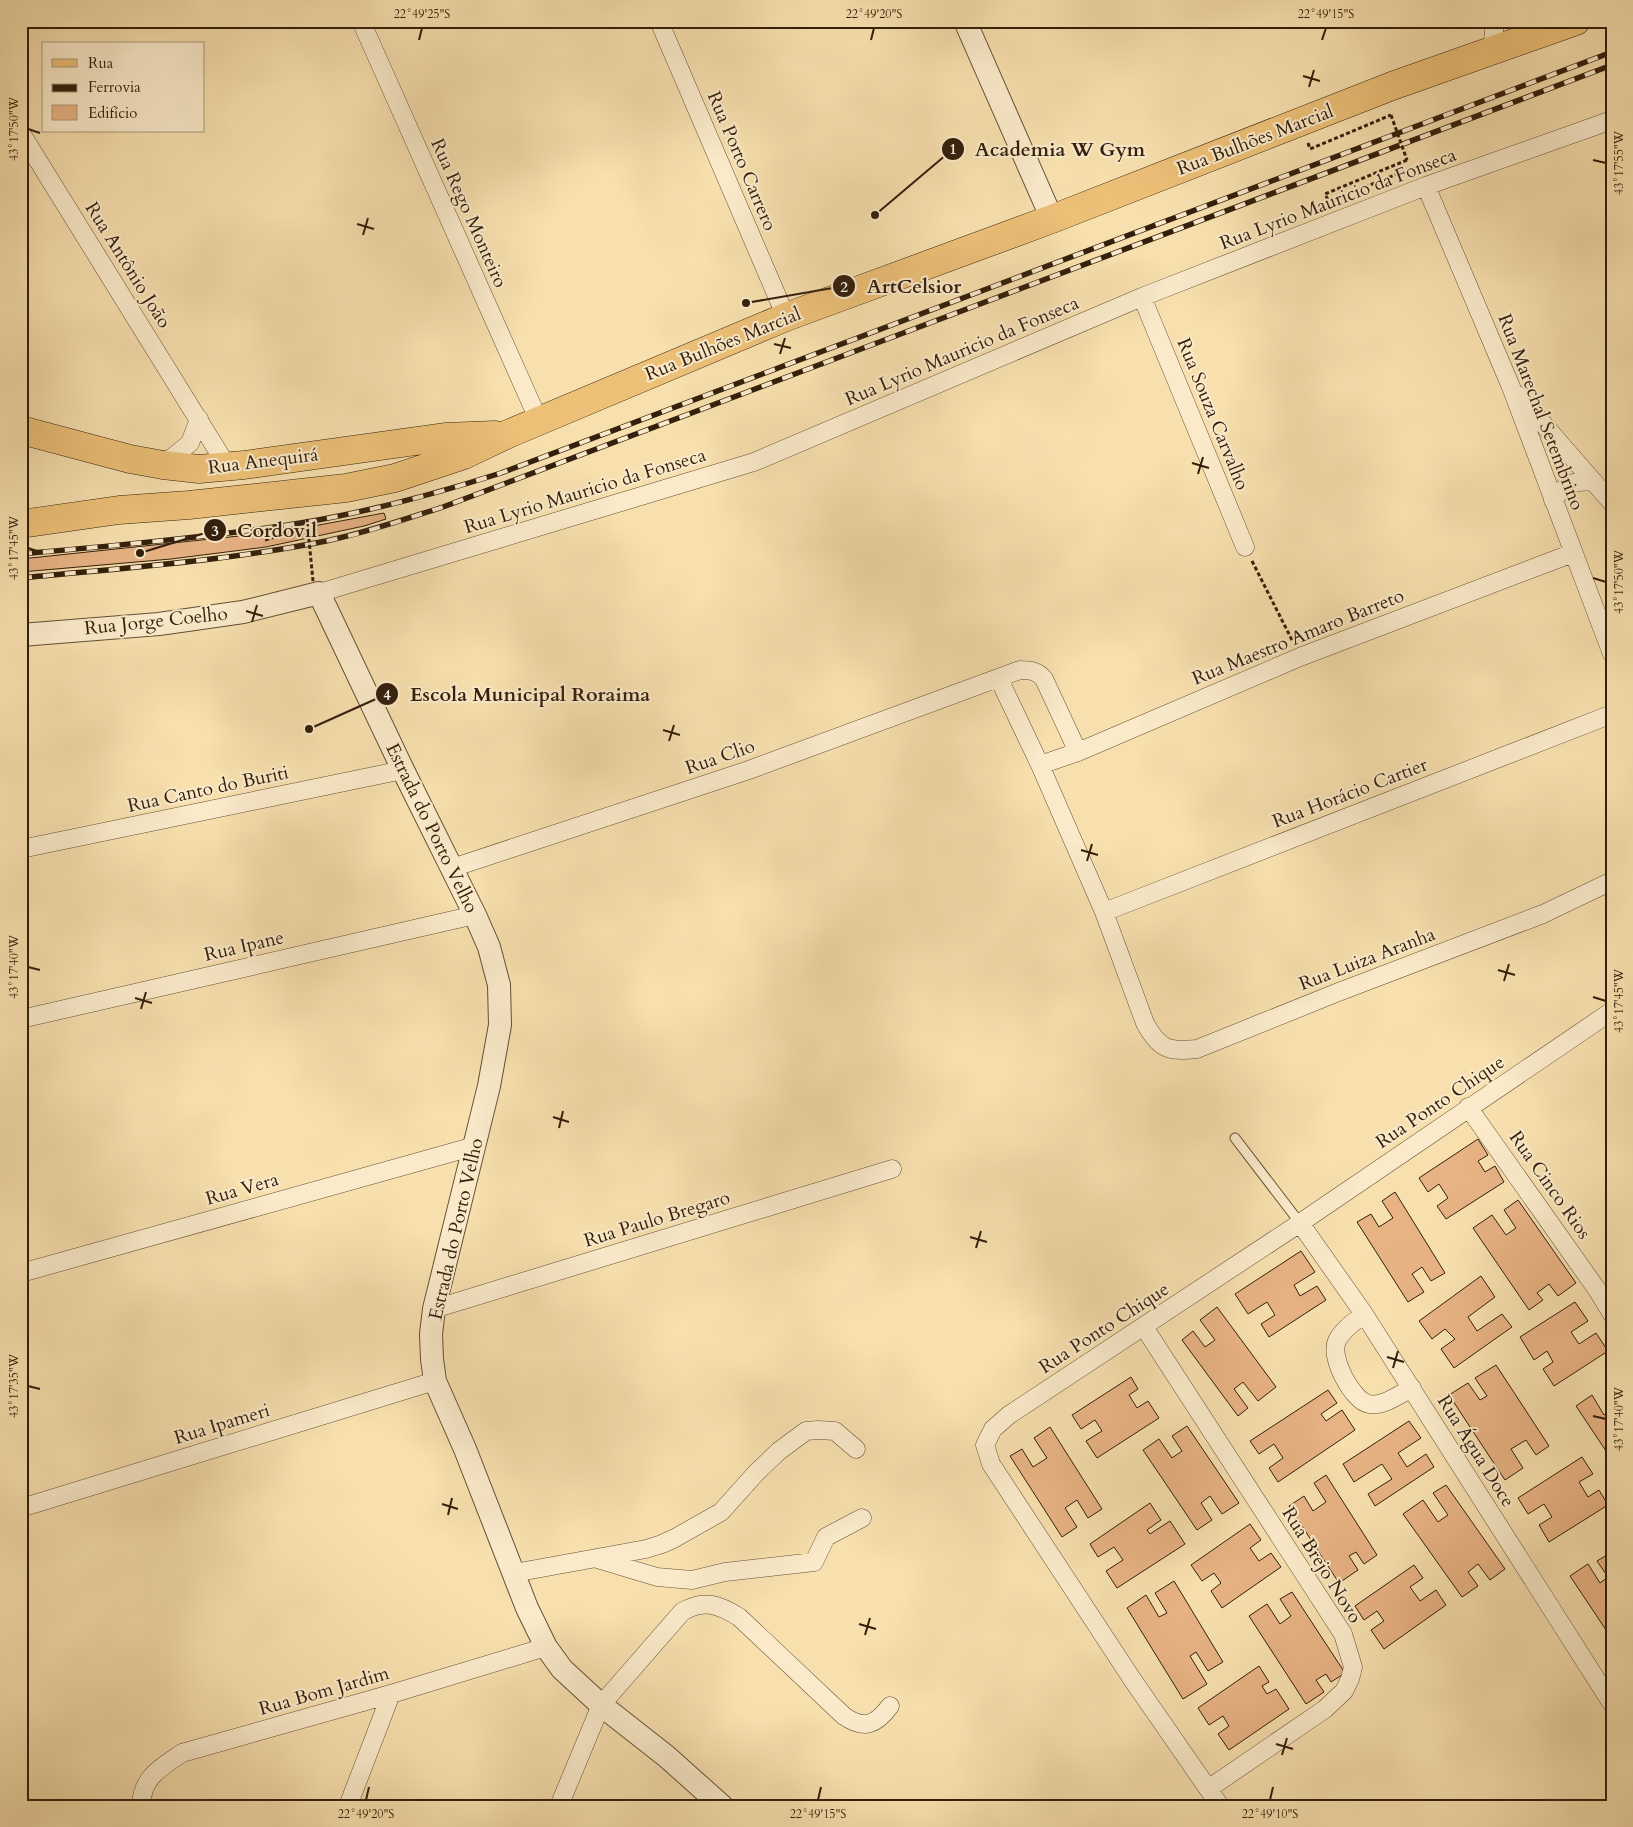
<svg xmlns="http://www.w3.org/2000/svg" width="1633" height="1827" viewBox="0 0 1633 1827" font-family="Cardo,serif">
<rect width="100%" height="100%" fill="#f7dfae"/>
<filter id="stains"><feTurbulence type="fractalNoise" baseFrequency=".004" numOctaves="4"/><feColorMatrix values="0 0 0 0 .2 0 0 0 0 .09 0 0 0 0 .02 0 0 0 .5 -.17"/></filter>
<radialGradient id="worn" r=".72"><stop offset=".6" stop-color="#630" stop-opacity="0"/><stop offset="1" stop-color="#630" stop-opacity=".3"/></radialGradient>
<path fill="#e8b384" stroke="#331f0b" d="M384,513L386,519L364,526L266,547L171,559L21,572V559L239,536L308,527Z
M1478,1139L1488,1155L1478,1161L1485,1172L1495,1166L1504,1182L1446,1219L1437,1206L1448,1198L1439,1184L1428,1192L1419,1178Z
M1395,1192L1445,1273L1431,1281L1422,1267L1412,1274L1424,1292L1408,1302L1357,1222L1371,1214L1379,1227L1393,1218L1382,1201Z
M1518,1200L1576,1283L1558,1296L1549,1284L1537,1293L1543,1300L1529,1310L1473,1228L1492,1215L1506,1235L1516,1228L1504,1210Z
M1301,1251L1315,1272L1294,1285L1300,1296L1317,1286L1326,1300L1269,1337L1261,1324L1275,1315L1267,1302L1248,1314L1235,1294Z
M1481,1276L1495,1297L1468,1317L1477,1331L1502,1314L1512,1327L1454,1368L1441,1349L1455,1339L1445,1329L1432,1339L1419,1321Z
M1575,1302L1588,1321L1571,1332L1579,1344L1596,1333L1608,1351L1554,1386L1543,1369L1553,1362L1547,1351L1534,1360L1520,1337Z
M1217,1307L1276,1387L1258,1401L1243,1382L1234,1389L1248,1408L1238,1416L1182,1340L1193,1331L1205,1347L1215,1340L1200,1320Z
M1496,1365L1549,1446L1536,1455L1526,1440L1511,1449L1523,1468L1505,1480L1449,1395L1468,1383L1480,1400L1487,1396L1475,1378Z
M1131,1377L1138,1389L1129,1395L1137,1408L1148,1401L1159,1418L1097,1458L1086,1441L1102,1431L1095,1420L1081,1429L1072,1415Z
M1612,1386V1397L1607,1390Z
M1328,1390L1337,1403L1321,1414L1326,1421L1342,1410L1355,1430L1278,1482L1269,1468L1283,1458L1274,1444L1259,1454L1250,1441Z
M1592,1395L1604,1415L1612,1410V1460L1576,1406Z
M1409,1421L1421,1438L1398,1453L1407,1467L1426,1454L1434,1467L1375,1506L1368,1494L1392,1479L1382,1464L1354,1482L1343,1464Z
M1187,1426L1239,1503L1222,1514L1210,1496L1201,1503L1212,1520L1197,1530L1143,1450L1159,1439L1172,1458L1182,1451L1172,1436Z
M1050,1427L1102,1509L1088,1518L1077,1500L1065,1508L1077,1527L1062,1537L1010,1456L1022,1449L1033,1467L1047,1458L1034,1438Z
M1582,1457L1593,1474L1579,1482L1588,1497L1599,1490L1608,1505L1549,1542L1539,1525L1552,1517L1544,1504L1528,1514L1518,1498Z
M1326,1475L1377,1555L1364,1564L1356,1552L1349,1556L1358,1570L1339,1583L1289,1506L1304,1496L1313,1511L1326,1502L1314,1483Z
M1446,1485L1505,1569L1490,1580L1478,1564L1468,1572L1478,1586L1462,1597L1403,1514L1423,1500L1438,1522L1448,1515L1433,1493Z
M1150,1503L1161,1520L1147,1530L1150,1534L1170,1521L1185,1544L1117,1588L1106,1571L1123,1560L1114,1547L1098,1557L1090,1544Z
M1250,1524L1261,1540L1250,1548L1259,1561L1271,1553L1281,1567L1222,1608L1211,1591L1221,1583L1214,1573L1202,1581L1191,1565Z
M1612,1552V1639L1570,1576L1588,1564L1600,1583L1608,1577L1597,1561Z
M1414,1565L1423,1578L1410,1587L1420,1601L1436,1590L1446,1605L1384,1649L1371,1630L1384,1621L1377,1611L1364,1620L1355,1606Z
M1174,1581L1223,1662L1208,1671L1196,1652L1190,1656L1207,1684L1183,1699L1127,1608L1146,1595L1159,1617L1167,1613L1155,1593Z
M1292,1592L1345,1673L1331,1682L1326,1674L1316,1680L1324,1692L1306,1704L1249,1616L1267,1604L1280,1624L1291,1616L1280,1599Z
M1259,1666L1269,1682L1262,1686L1267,1694L1276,1689L1289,1709L1229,1750L1218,1734L1229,1726L1223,1716L1209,1725L1198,1708Z"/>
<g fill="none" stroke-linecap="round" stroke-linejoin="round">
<defs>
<path id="service" d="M1235,1138L1300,1223"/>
<path id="minor" d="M361,21L539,421
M659,21L786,317
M1492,52L1495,21
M21,133L227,466
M1426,186L1511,387L1612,654
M1142,297L1245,547
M1518,395L1612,503
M163,465L190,443L199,419
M1553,500C1566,484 1573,480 1594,482
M319,593L754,462L1142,297L1426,186L1612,120
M999,679L1040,765L1104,912L1145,1023C1159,1049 1168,1052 1197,1049L1336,993L1543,914L1612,881
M1040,765L1078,752L1300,657L1573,553
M21,849L403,770
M452,868L749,770L1020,670C1030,670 1038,671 1044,679L1078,752
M1104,912L1612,714
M21,1019L475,915
M1468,1107L1598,1291L1612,1314
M1300,1223L1364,1314L1612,1704
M21,1273L475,1146
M434,1309L892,1169
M1364,1314C1355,1321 1342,1330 1337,1341C1329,1356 1352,1401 1369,1404C1383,1407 1400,1394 1412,1388
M1144,1327L1343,1634L1353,1667L1350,1679L1344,1691L1325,1709L1208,1789
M21,1508L435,1381
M597,1559L657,1577L692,1580L725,1572L814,1562L826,1537L862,1518
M514,1573L646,1549L662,1544L675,1538L721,1512L756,1473L779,1451L806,1431L818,1430L835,1431L856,1449
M141,1806C142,1777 160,1768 182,1753L391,1694L546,1647
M348,1806L391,1694
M559,1806L601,1705L682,1612C703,1599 718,1604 739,1617L844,1716C864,1730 876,1725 890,1706
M1220,1806L1132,1679L991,1464L985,1445L993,1429L1009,1415L1300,1223L1612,1011"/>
<path id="tertiary" d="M965,21L1052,219
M21,635L159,624L243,612L319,593L403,770L475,915L489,947L499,985L500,1025L489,1086L434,1309L431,1334L432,1359L435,1381L465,1449L527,1608L546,1647L562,1669L601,1705L666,1756L722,1806"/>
<path id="primary" d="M21,430L130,459L163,465L199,469L244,465L445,437L495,435
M21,524L119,510L189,505L346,488L395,478L464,455L508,434L786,317L1052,219L1392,86L1576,21"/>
</defs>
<use href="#service" stroke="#644f34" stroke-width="11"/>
<use href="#minor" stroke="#644f34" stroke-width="19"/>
<use href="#tertiary" stroke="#644f34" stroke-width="24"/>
<use href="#primary" stroke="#331f0b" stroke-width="29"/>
<path stroke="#331f0b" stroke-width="3" stroke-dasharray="4 2.5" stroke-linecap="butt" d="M1308,143L1310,149L1391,115
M1407,160L1325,194L1329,202L1409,169L1414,171
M265,540L308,527
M1252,561L1293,642"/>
<use href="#service" stroke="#faeaca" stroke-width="9"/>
<use href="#minor" stroke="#faeaca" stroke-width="18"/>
<use href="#tertiary" stroke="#faeaca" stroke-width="22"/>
<use href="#primary" stroke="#ecc077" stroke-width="28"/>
<defs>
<path id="rail" d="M21,554C110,546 200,538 288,525C361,514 432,495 501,473L1612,52
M21,578C123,568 226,561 326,541C366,533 405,519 443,507L1612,65"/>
</defs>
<use href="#rail" stroke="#331f0b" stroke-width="5.5"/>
<use href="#rail" stroke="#faeaca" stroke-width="4" stroke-dasharray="11" stroke-linecap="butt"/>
<path stroke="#331f0b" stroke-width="3" stroke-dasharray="4 2.5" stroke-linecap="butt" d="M1391,115L1407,160
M307,519L313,581"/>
</g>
<path fill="none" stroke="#331f0b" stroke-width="2" d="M419,40L422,28M871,40L874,28M1322,40L1326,28M1303,76L1320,81M1309,87L1314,70M28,129L40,133M1593,160L1606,163M357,224L374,229M363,235L368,218M774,344L791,348M780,354L785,338M1192,463L1209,468M1198,474L1203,457M28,548L40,552M1593,578L1606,582M246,611L263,616M252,622L257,605M663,730L680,735M669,741L674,725M1081,850L1098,855M1087,861L1092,844M28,967L40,970M1498,970L1515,975M1504,981L1509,964M1593,997L1606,1001M135,998L152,1003M141,1009L146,992M553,1117L569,1122M559,1128L563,1111M970,1237L987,1242M976,1248L981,1231M1387,1357L1404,1362M1393,1368L1398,1351M28,1386L40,1389M1593,1416L1606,1419M442,1504L458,1509M448,1515L452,1498M859,1624L876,1629M865,1635L870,1618M1276,1744L1293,1749M1282,1755L1287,1738M366,1800L369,1787M818,1800L821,1787M1270,1800L1273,1787"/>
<g text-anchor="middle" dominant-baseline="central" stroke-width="4" stroke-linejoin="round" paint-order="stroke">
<g font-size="19" fill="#331f0b" stroke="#faeaca">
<text transform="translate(1255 140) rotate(-21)">Rua Bulhões Marcial</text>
<text transform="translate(742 161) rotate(67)">Rua Porto Carrero</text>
<text transform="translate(1338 199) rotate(-21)">Rua Lyrio Mauricio da Fonseca</text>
<text transform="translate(469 213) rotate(66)">Rua Rego Monteiro</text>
<text transform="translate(128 265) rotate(58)">Rua Antônio João</text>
<text transform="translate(723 344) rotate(-22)">Rua Bulhões Marcial</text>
<text transform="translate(962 351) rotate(-23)">Rua Lyrio Mauricio da Fonseca</text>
<text transform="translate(1541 412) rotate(69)">Rua Marechal Setembrino</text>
<text transform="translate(1213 414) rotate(68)">Rua Souza Carvalho</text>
<text transform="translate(263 461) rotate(-7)">Rua Anequirá</text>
<text transform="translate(585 491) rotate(-17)">Rua Lyrio Mauricio da Fonseca</text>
<text transform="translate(156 621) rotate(-6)">Rua Jorge Coelho</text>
<text transform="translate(1298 637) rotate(-22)">Rua Maestro Amaro Barreto</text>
<text transform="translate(720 757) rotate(-19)">Rua Clio</text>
<text transform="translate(208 789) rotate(-12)">Rua Canto do Buriti</text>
<text transform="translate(1350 793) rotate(-21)">Rua Horácio Cartier</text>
<text transform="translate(432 828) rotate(64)">Estrada do Porto Velho</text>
<text transform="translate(244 946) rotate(-13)">Rua Ipane</text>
<text transform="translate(1367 959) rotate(-21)">Rua Luiza Aranha</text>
<text transform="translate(1440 1102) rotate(-34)">Rua Ponto Chique</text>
<text transform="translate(1550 1185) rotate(55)">Rua Cinco Rios</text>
<text transform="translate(242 1189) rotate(-16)">Rua Vera</text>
<text transform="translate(657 1219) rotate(-17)">Rua Paulo Bregaro</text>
<text transform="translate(456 1229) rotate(-77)">Estrada do Porto Velho</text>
<text transform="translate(1104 1328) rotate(-33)">Rua Ponto Chique</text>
<text transform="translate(222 1424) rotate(-17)">Rua Ipameri</text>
<text transform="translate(1476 1451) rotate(58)">Rua Água Doce</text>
<text transform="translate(1322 1565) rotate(58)">Rua Brejo Novo</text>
<text transform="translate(324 1691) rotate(-16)">Rua Bom Jardim</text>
</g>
</g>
<path fill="none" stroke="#331f0b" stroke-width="2" d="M875 215L953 149M746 303L844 286M140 553L215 530M309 729L387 694"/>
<g fill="#331f0b" stroke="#faeaca" stroke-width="2">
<circle cx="875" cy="215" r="5"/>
<circle cx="746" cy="303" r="5"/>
<circle cx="140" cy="553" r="5"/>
<circle cx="309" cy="729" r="5"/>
<circle cx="953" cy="149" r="12"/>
<circle cx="844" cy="286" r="12"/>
<circle cx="215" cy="530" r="12"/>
<circle cx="387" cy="694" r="12"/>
</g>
<g font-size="15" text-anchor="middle" font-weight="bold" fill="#fff">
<text x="953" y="154">1</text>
<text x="844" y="292">2</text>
<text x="215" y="536">3</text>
<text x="387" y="700">4</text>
</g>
<g font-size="20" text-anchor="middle" font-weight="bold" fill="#331f0b" stroke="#faeaca" stroke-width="4" stroke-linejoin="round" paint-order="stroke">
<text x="1060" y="156">Academia W Gym</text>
<text x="914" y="293">ArtCelsior</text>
<text x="277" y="537">Cordovil</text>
<text x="530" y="701">Escola Municipal Roraima</text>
</g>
<rect width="1633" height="1827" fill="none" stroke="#f7dfae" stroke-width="55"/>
<rect x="42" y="42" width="162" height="90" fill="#faeaca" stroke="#aa997e"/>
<rect x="52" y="59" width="25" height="8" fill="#ecc077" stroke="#aa997e"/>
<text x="88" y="68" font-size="15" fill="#331f0b">Rua</text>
<rect x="52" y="84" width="25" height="8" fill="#331f0b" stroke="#aa997e"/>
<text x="88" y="92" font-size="15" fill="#331f0b">Ferrovia</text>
<rect x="52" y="105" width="25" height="15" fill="#e8b384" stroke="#aa997e"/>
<text x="88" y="118" font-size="15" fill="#331f0b">Edifício</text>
<rect x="28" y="28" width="1578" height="1772" fill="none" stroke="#331f0b" stroke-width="2"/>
<g font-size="12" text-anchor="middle" fill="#331f0b">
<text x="422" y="18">22°49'25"S</text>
<text x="874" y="18">22°49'20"S</text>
<text x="1326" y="18">22°49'15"S</text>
<text transform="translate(14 129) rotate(-90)" y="4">43°17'50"W</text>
<text transform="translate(1619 163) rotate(-90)" y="4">43°17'55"W</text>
<text transform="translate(14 548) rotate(-90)" y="4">43°17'45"W</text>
<text transform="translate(1619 582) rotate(-90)" y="4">43°17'50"W</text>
<text transform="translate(14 967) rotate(-90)" y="4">43°17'40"W</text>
<text transform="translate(1619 1001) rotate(-90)" y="4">43°17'45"W</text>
<text transform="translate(14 1386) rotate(-90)" y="4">43°17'35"W</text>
<text transform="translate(1619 1419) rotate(-90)" y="4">43°17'40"W</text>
<text x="366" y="1818">22°49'20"S</text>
<text x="818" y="1818">22°49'15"S</text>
<text x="1270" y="1818">22°49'10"S</text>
</g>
<rect width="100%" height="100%" filter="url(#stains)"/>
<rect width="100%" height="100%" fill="url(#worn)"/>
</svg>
